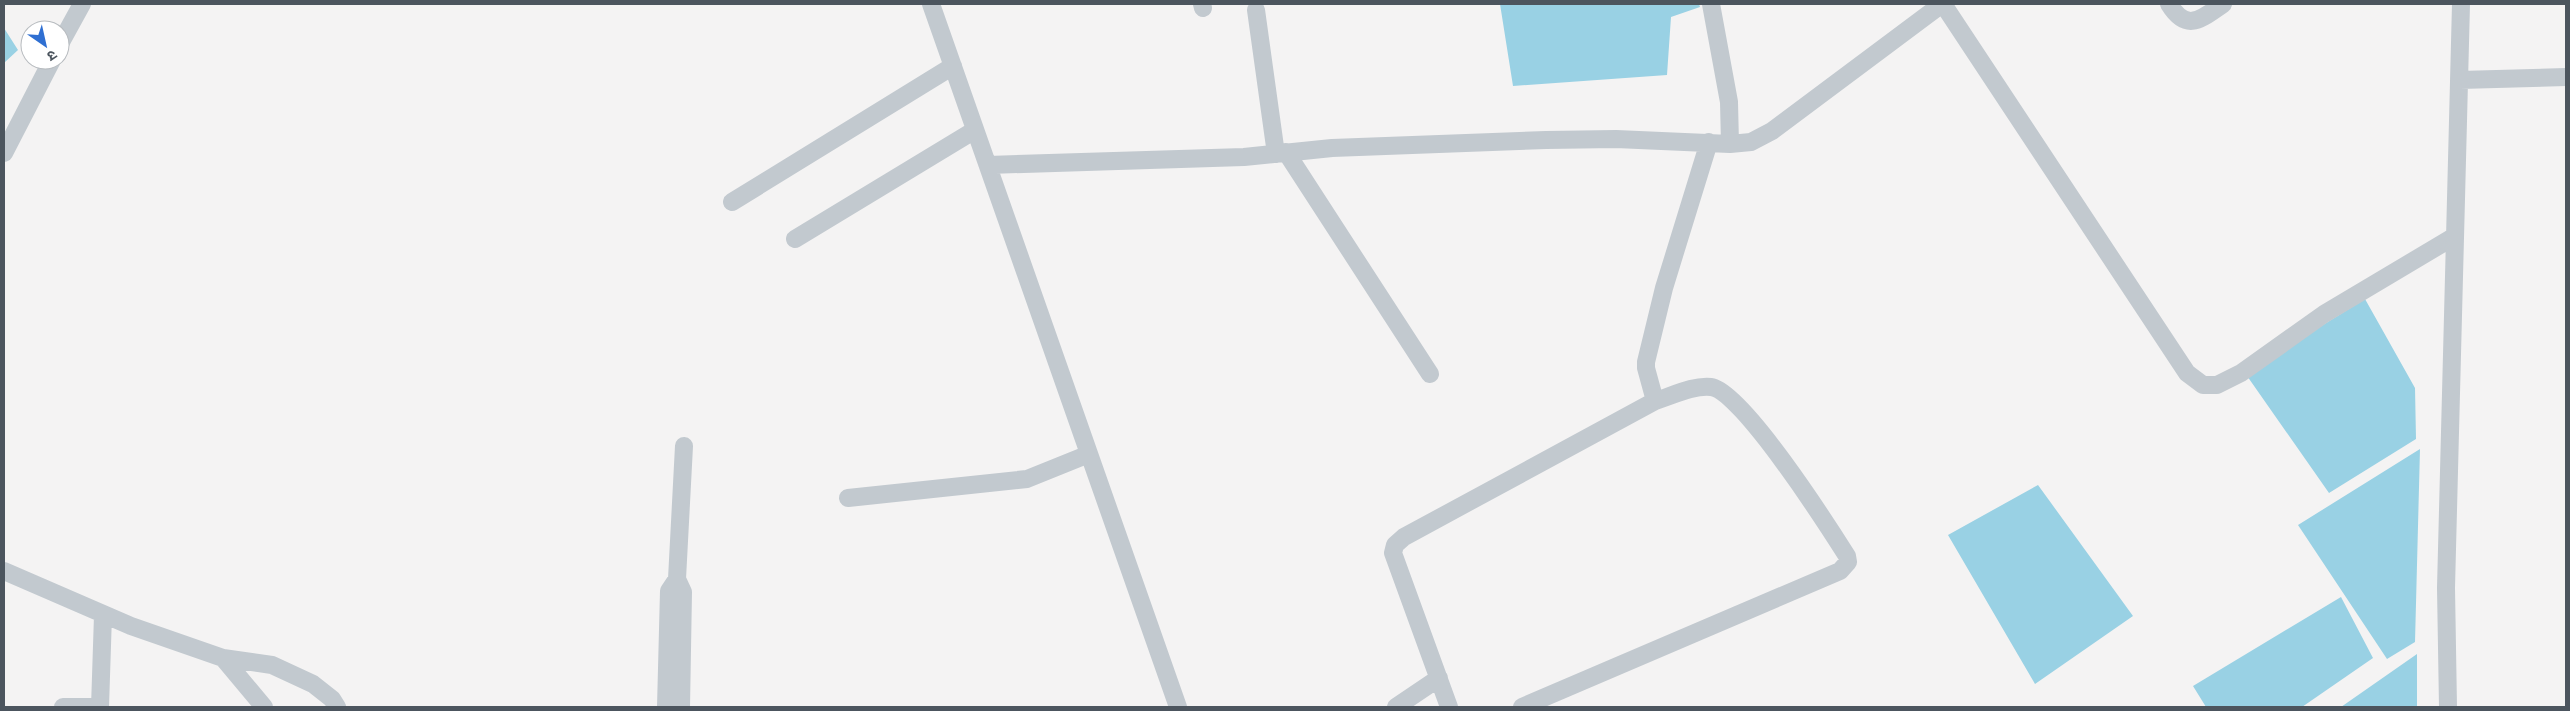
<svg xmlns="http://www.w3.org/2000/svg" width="2570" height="711" viewBox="0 0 2570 711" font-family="Manrope,'Noto Sans Devanagari',sans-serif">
<rect width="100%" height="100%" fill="#f4f3f3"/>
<path fill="#99d1e4" d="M1500,4H1699L1700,7L1671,17L1667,75L1513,86Z
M4,28L18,50L4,63Z
M2365,299L2415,388L2416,439L2329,493L2245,373Z
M2420,449L2415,642L2387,659L2298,525Z
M2038,485L2133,616L2035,684L1948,535Z
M2341,597L2373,658L2302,707H2206L2193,686Z
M2417,654V707H2341Z"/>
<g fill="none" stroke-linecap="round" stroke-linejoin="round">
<path stroke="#c2c9cf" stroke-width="18" d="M931,4L1178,707
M1202,4L1203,8
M1711,4L1729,102L1730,144
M1943,4L2187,373L2203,385H2217L2241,373L2324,314L2455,236
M2169,4C2187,33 2201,19 2223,4
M1256,10L1276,154
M60,44L82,4
M2460,80L2566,77
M1286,152L1430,374
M4,153L52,60
M988,165L1244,157L1332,148L1546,140L1616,139L1730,144L1751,142L1772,131L1942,4
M732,202L953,66
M795,239L975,130
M848,498L1027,479L1089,454
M4,571L131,626L223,658L272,665L313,684L332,699L337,707
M677,579L683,592L681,707
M223,658L264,707
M63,707H100
M100,707L103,615
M666,707L669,591L677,579L684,446
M1396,707L1439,678
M1449,707L1393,553L1395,545L1404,537L1655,401L1646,368V362L1664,288L1709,142
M1522,707L1840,571L1848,562L1847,556C1828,526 1741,390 1711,387C1693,385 1672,396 1655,401
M2448,707L2446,588L2461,4"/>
</g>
<rect width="2570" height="711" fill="none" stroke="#4c555e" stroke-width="10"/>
<g transform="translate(45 45) rotate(146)"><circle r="24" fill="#ffffff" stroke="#b7bbbf"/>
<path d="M0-4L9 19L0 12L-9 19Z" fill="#2f6fd2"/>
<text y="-8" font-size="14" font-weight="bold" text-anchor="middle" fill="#4c555e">उ</text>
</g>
</svg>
